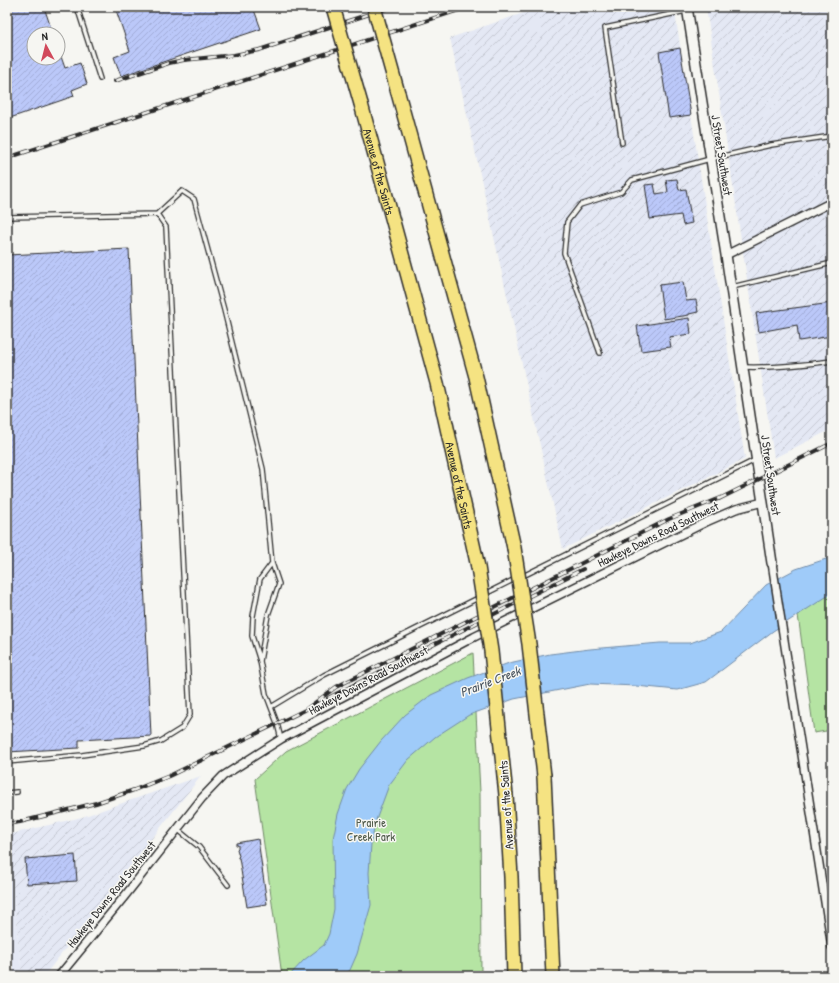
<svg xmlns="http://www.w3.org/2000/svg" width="839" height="983" viewBox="0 0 839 983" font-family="'Patrick Hand',sans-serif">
<defs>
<pattern id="industrial-furrows" width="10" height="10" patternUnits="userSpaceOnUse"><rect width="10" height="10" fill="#e4e8f4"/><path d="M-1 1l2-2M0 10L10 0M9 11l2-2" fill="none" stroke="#c4c7d1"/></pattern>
<pattern id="building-hatch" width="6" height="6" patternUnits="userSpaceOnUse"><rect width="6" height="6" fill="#bbc8f9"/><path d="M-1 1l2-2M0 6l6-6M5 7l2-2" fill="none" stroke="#a1acd6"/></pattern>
</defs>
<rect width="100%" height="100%" fill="#f6f6f2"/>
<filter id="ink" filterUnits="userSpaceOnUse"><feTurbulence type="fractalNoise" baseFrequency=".025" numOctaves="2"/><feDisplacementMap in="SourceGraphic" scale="8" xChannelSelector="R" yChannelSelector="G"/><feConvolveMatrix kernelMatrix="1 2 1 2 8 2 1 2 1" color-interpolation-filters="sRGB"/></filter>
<g filter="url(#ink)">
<path fill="#e4e8f4" d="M7,835L22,976H7Z"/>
<path fill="url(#industrial-furrows)" d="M541,7H674L745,459L563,549L450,38Z
M706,7H832V429L774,458Z
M201,776L44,976H22L7,835L82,817Z"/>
<path fill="#b5e4a3" stroke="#708867" d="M832,562V730L814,733L793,578Z
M473,653L480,792L481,976H282L255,779L286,751Z"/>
<path fill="#9fcbf9" stroke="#718ba7" d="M832,557V594L826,597L773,631L706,682L677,690L636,686L590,684L514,699L469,715L435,737L408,760L389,785L376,820L371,844L369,873L371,905L357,954L350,970L343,976H289L304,960L324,945L329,934L334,909L333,839L338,814L347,789L359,769L381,741L405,715L431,695L468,678L509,663L550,654L590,649L660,643H690L721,632L766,585L796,569Z"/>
<path fill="url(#building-hatch)" stroke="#2b2b2b" d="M7,7H44L53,34H34V58H58V48L65,68L80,63L87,84L72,90L74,96L7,119Z
M115,7H253L261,29L121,76L114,57L130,51Z
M680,48L691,115L669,118L659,52Z
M677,179L679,190L686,189L692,223L683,225L681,215L650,219L645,185L654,184L656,194L668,192L666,180Z
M129,249L151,736L79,740V748L7,752V255Z
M683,282L686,301L696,300L698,312L689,314V315L664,319L659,285Z
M832,303V336L799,341L797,325L759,332L756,313Z
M689,318L691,334L669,337L671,347L641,351L637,326Z
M258,839L267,904L247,907L239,858H238V857L239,856L237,849L238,848V845H236V843Z
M75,855L77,881L27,884L25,859Z"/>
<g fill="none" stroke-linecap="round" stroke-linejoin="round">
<defs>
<path id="service" d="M77,7L100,79
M622,143L605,28L686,11
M157,214L182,191L194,199L224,310L263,469L272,563L279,584L268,615L260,661L252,636L253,616L260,579L272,563
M7,217L157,214L166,227L190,715L182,728L161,741L144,746L82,755L7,762
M732,287L832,263
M600,353L564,253L567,222L580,205L621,192L632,180L710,159L771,145L832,136
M744,367C774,368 802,365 832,361
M521,577L755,460
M485,594L515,579
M260,661L266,694L277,723L281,739
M271,707L324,675L480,597
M7,793L17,792
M177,829L199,847L228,885"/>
<path id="minor" d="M726,255L832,202
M772,563L832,947
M59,976L124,897L202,798L223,776L281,739L474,637L706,522L736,509L763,502"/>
<path id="tertiary" d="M687,7L726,255L772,563"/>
<g id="motorway">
<path d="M398,93L476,377L514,548"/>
<path id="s1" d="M361,104L437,383L478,567"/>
<path d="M544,776L553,976"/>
<path d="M506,795L511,877L514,976"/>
</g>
</defs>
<use href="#service" stroke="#2b2b2b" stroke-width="6"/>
<use href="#minor" stroke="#2b2b2b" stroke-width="10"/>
<use href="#tertiary" stroke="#2b2b2b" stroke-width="12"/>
<use href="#motorway" stroke="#2b2b2b" stroke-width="16"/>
<use href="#service" stroke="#f6f6f2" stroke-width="3.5"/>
<use href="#minor" stroke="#f6f6f2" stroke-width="7"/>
<use href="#tertiary" stroke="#f6f6f2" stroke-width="9"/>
<use href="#motorway" stroke="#f5e382" stroke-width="13"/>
<defs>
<path id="rail" d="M115,81L169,63L184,60L234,55L259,50L391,7
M7,158L468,7
M719,499L832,443
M328,698L583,569
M7,824L20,822L96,803L134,790L169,776L305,710L336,687L669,519L723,497"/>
</defs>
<use href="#rail" stroke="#2b2b2b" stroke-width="4"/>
<use href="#rail" stroke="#f6f6f2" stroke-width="2.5" stroke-dasharray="8" stroke-linecap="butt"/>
<defs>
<path id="motorway-bridge" d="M333,7L361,104
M374,7L398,93
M514,548L529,644L544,776
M478,567L491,651L506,795"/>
</defs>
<use href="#motorway-bridge" stroke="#2b2b2b" stroke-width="16" stroke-linecap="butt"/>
<use href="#motorway-bridge" stroke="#f5e382" stroke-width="13"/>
</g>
</g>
<g text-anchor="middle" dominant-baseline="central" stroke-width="3" stroke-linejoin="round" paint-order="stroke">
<g font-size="12" fill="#2b2b2b" stroke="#f6f6f2">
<text transform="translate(722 155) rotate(81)">J Street Southwest</text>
<text stroke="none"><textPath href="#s1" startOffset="70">Avenue of the Saints</textPath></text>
<text transform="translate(771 475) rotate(82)">J Street Southwest</text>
<text stroke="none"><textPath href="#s1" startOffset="394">Avenue of the Saints</textPath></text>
<text transform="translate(658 534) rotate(-26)">Hawkeye Downs Road Southwest</text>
<text transform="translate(368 680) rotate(-28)">Hawkeye Downs Road Southwest</text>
<text transform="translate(506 805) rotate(-94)">Avenue of the Saints</text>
<text transform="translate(111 894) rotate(-51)">Hawkeye Downs Road Southwest</text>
</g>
<g font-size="12" fill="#4e5949" stroke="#f6f6f2">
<text x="371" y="822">Prairie<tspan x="371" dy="14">Creek Park</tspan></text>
</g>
<g font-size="13" font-style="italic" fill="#48535e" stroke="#f6f6f2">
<text transform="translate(490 681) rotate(-21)">Prairie Creek</text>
</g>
</g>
<rect width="839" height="983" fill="none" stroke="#f6f6f2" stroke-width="24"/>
<rect x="12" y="12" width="815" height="959" fill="none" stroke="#2b2b2b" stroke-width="1.5" filter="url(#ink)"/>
<g transform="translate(46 46) rotate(353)"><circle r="19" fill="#f6f6f2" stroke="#a5a5a2"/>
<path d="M0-3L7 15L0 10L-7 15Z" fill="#d1495b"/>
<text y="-6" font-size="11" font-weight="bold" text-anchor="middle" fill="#2b2b2b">N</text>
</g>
</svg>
